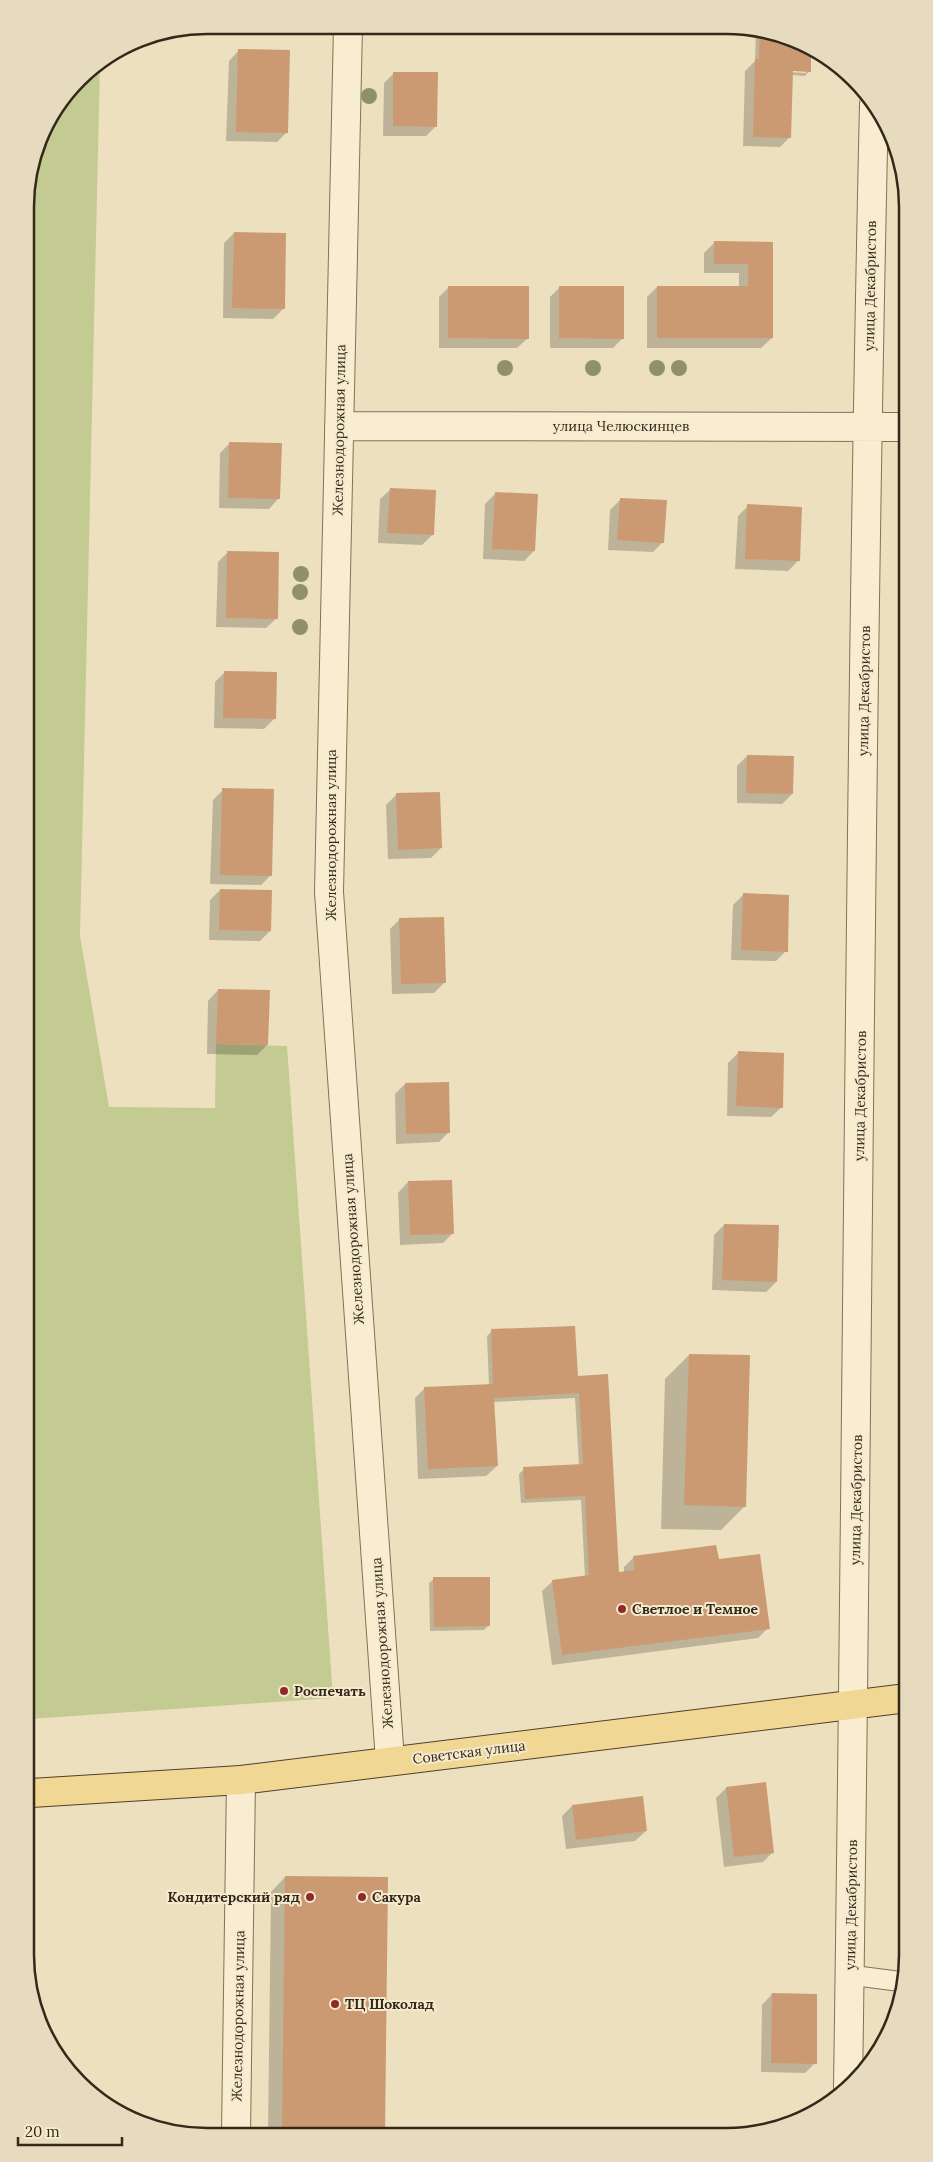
<svg xmlns="http://www.w3.org/2000/svg" width="933" height="2162" viewBox="0 0 933 2162" font-family="Lora,serif">
<rect width="100%" height="100%" fill="#ede0be"/>
<path fill="#c3cb92" d="M100,62L80,936L109,1107L215,1108L216,1044L287,1046L333,1698L30,1719L26,400L28,187L44,126L87,70Z"/>
<path fill="#0003" fill-rule="evenodd" d="M756,28H761L810,46L809,71L805,76L792,75L790,137L780,147L743,146L745,71L755,61ZM787,69L806,70V73L787,72Z
M239,50L287,132L277,142L226,141L229,61Z
M394,73L436,126L426,136H383L384,83Z
M234,233L283,309L273,319L223,318L224,243Z
M714,243H772V338L761,348H647V297L657,287H739V273H704V253Z
M449,287L528,338L517,348H439V297Z
M560,287L623,338L613,348H550V297Z
M230,443L279,498L269,509L219,508L220,453Z
M391,489L432,535L422,545L378,543L380,499Z
M495,494L534,551L524,561L483,559L485,504Z
M620,500L663,542L653,552L608,550L610,510Z
M748,506L798,561L788,571L735,569L738,516Z
M228,552L277,618L266,628L216,627L218,562Z
M225,672L274,719L264,729L214,728L215,682Z
M747,756L792,794L782,804L737,803V766Z
M223,790L271,875L261,885L210,884L213,800Z
M396,795L441,848L431,858L388,859L386,805Z
M220,890L270,931L260,941L209,940L210,900Z
M743,895L786,951L776,961L731,960L733,905Z
M400,919L444,983L434,993L392,994L390,929Z
M218,990L267,1045L257,1055L207,1054L208,1001Z
M738,1053L782,1107L771,1117L727,1116L728,1063Z
M405,1084L449,1132L439,1142L396,1144L395,1094Z
M408,1182L453,1233L443,1243L400,1245L398,1193Z
M724,1225L776,1282L766,1292L712,1290L714,1235Z
M492,1331L577,1378L618,1573L624,1572V1567L634,1557L718,1560L768,1628L758,1638L552,1665L542,1591L553,1581L585,1577L581,1500L521,1503L519,1474L524,1469L579,1466L575,1398L493,1402L497,1466L486,1476L418,1479L415,1398L425,1388L489,1385L487,1336Z
M689,1355L745,1506L721,1530L661,1529L665,1379Z
M906,1417V1607H902L904,1419Z
M434,1579L489,1625L484,1630L430,1631L429,1583Z
M726,1788L773,1852L763,1862L724,1867L716,1798Z
M572,1806L646,1831L635,1841L566,1849L562,1816Z
M285,1877L384,2133H268L271,1892Z
M772,1994L815,2063L805,2073L761,2072L762,2005Z
M894,2024L873,2061L874,2044Z
M770,2124L787,2125L773,2131H764Z"/>
<path fill="#cb9a73" d="M760,28L811,47V72L793,71L791,138L753,137L755,59H759Z
M238,49L290,50L288,133L236,132Z
M393,72H438L437,127L393,126Z
M234,232L286,233L285,309L232,308Z
M714,241L773,242V338H657V286H748V264H714Z
M448,286H529V339L448,338Z
M559,286H624V339L559,338Z
M229,442L282,443L280,499L228,498Z
M390,488L436,490L434,535L387,533Z
M495,492L538,494L535,551L492,549Z
M620,498L667,500L664,543L617,540Z
M747,504L802,507L800,561L745,559Z
M227,551L279,552L278,619L226,618Z
M224,671L277,672L276,719L223,718Z
M747,755L794,756L793,794L746,793Z
M222,788L274,789L272,876L220,875Z
M440,792L442,848L398,850L396,793Z
M220,889L272,890L271,931L219,930Z
M743,893L789,895L788,952L741,950Z
M444,917L446,983L401,984L399,918Z
M218,989L270,990L268,1045L216,1044Z
M738,1051L784,1053L783,1108L736,1106Z
M449,1082L450,1133L406,1134L405,1083Z
M452,1180L454,1234L410,1235L408,1181Z
M724,1224L779,1225L777,1282L722,1280Z
M575,1326L578,1376L608,1374L619,1572L635,1570L633,1556L716,1545L719,1559L760,1554L770,1629L562,1655L552,1580L589,1575L585,1496L525,1499L523,1467L583,1464L579,1393L494,1398L498,1466L428,1469L424,1387L493,1384L491,1329Z
M689,1354L750,1355L746,1507L684,1505Z
M433,1577H490V1626L434,1627Z
M766,1782L774,1853L734,1857L726,1787Z
M643,1796L647,1831L576,1840L572,1805Z
M285,1876L388,1877L385,2133H282Z
M772,1993L817,1994V2064L771,2063Z
M770,2123H790L770,2131Z"/>
<g fill="none" stroke-linecap="round" stroke-linejoin="round">
<defs>
<path id="service" d="M850,1975L904,1982"/>
<path id="minor" d="M348,26L329,892L390,1761
M339,426L903,427
M848,2087C858,1426 859,765 874,104
M236,2133L241,1780"/>
<path id="primary" d="M31,1793L241,1780L907,1698"/>
</defs>
<use href="#service" stroke="#857057" stroke-width="21"/>
<use href="#minor" stroke="#857057" stroke-width="30"/>
<use href="#primary" stroke="#523e2b" stroke-width="30"/>
<use href="#service" stroke="#f8edd0" stroke-width="19"/>
<use href="#minor" stroke="#f8edd0" stroke-width="28"/>
<use href="#primary" stroke="#f1d794" stroke-width="28"/>
</g>
<g fill="#909168">
<circle cx="369" cy="96" r="8"/>
<circle cx="505" cy="368" r="8"/>
<circle cx="593" cy="368" r="8"/>
<circle cx="657" cy="368" r="8"/>
<circle cx="679" cy="368" r="8"/>
<circle cx="301" cy="574" r="8"/>
<circle cx="300" cy="592" r="8"/>
<circle cx="300" cy="627" r="8"/>
</g>
<g fill="#932927" stroke="#f5eacd" stroke-width="2">
<circle cx="622" cy="1609" r="5"/>
<circle cx="284" cy="1691" r="5"/>
<circle cx="310" cy="1897" r="5"/>
<circle cx="362" cy="1897" r="5"/>
<circle cx="335" cy="2004" r="5"/>
</g>
<g text-anchor="middle" dominant-baseline="central" stroke-width="4" stroke-linejoin="round" paint-order="stroke">
<g font-size="14" fill="#34281b" stroke="#f5eacd">
<text transform="translate(870 286) rotate(-89)">улица Декабристов</text>
<text x="621" y="426">улица Челюскинцев</text>
<text transform="translate(339 430) rotate(-89)">Железнодорожная улица</text>
<text transform="translate(864 691) rotate(-89)">улица Декабристов</text>
<text transform="translate(331 835) rotate(-90)">Железнодорожная улица</text>
<text transform="translate(860 1096) rotate(-89)">улица Декабристов</text>
<text transform="translate(353 1239) rotate(-94)">Железнодорожная улица</text>
<text transform="translate(856 1500) rotate(-89)">улица Декабристов</text>
<text transform="translate(382 1643) rotate(-94)">Железнодорожная улица</text>
<text transform="translate(469 1752) rotate(-7)">Советская улица</text>
<text transform="translate(851 1905) rotate(-89)">улица Декабристов</text>
<text transform="translate(238 2016) rotate(-89)">Железнодорожная улица</text>
</g>
<g font-size="14" font-weight="bold" fill="#34281b" stroke="#f5eacd" text-anchor="start">
<text x="632" y="1609">Светлое и Темное</text>
<text x="294" y="1691">Роспечать</text>
<text x="300" y="1897" text-anchor="end">Кондитерский ряд</text>
<text x="372" y="1897">Сакура</text>
<text x="345" y="2004">ТЦ Шоколад</text>
</g>
</g>
<path d="M0 0H933V2162H0ZM207 34H726A173 173 0 0 1 899 207V1955A173 173 0 0 1 726 2128H207A173 173 0 0 1 34 1955V207A173 173 0 0 1 207 34Z" fill="#e6dabf" fill-rule="evenodd"/>
<path fill="none" stroke="#34281b" stroke-width="2.5" d="M207 34H726A173 173 0 0 1 899 207V1955A173 173 0 0 1 726 2128H207A173 173 0 0 1 34 1955V207A173 173 0 0 1 207 34Z"/>
<path d="M18 2137v8h104v-8" fill="none" stroke="#34281b" stroke-width="2.5"/>
<text x="25" y="2137" font-size="15" fill="#34281b" stroke="#f5eacd" stroke-width="4" paint-order="stroke">20 m</text>
</svg>
